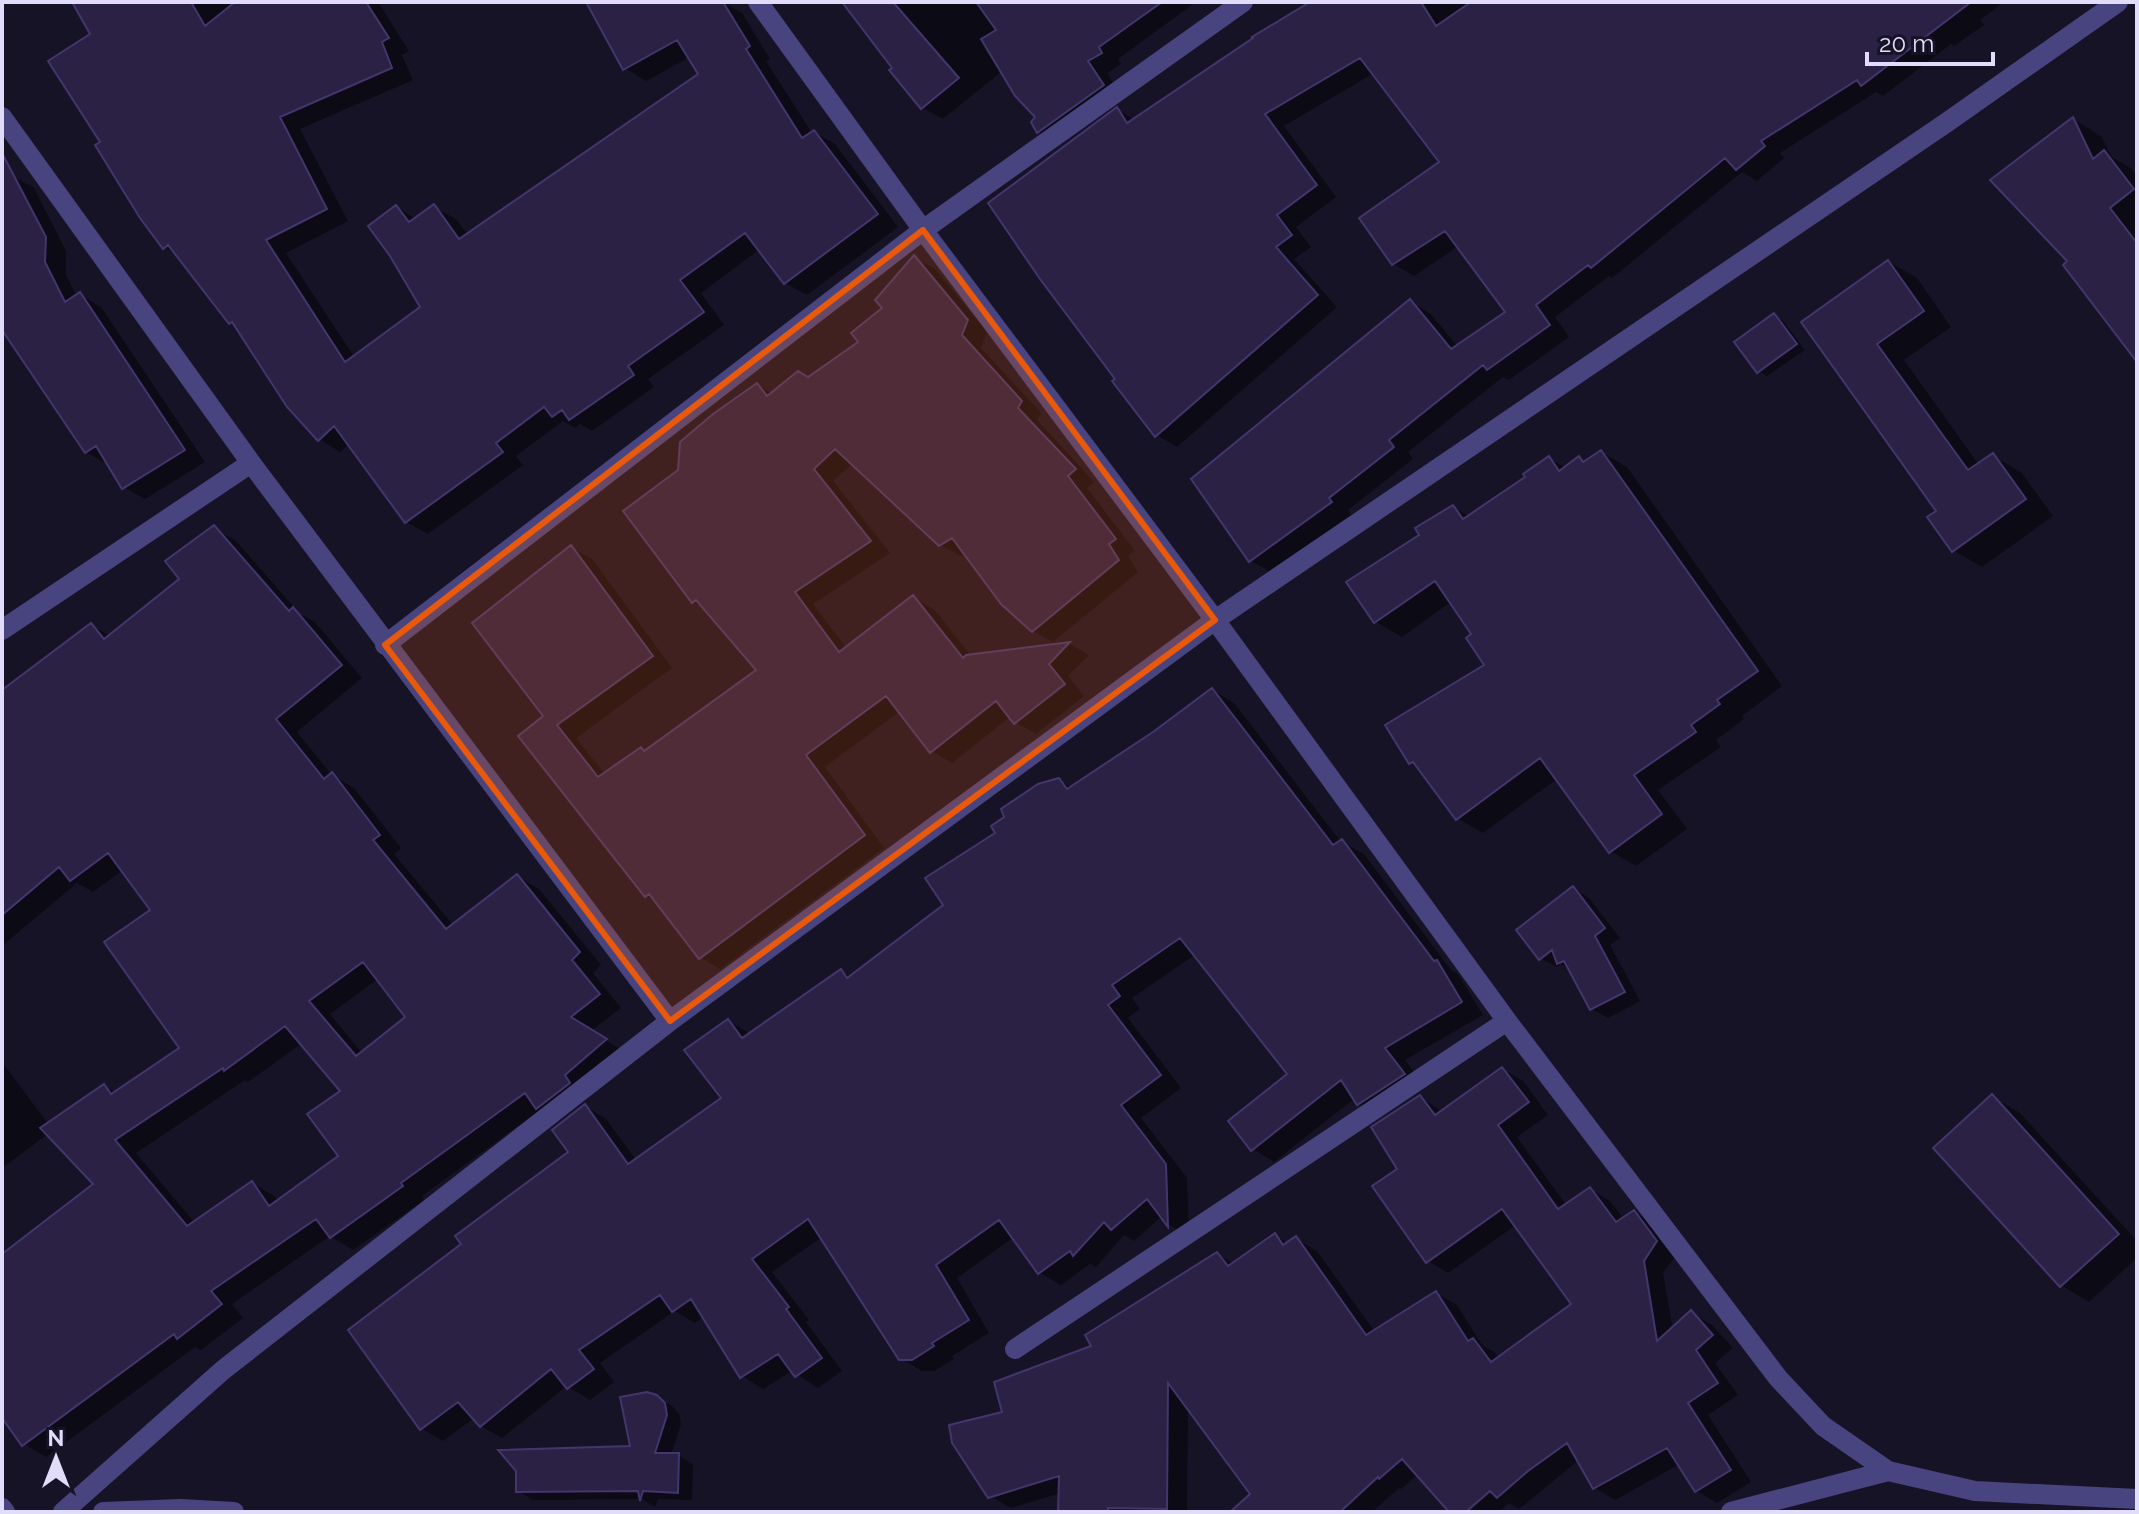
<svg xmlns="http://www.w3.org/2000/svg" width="2139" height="1514" viewBox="0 0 2139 1514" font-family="Raleway,sans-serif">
<rect width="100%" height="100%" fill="#171326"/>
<path fill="#0007" fill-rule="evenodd" d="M74,2H378L409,51L402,55L413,80L300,129L348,221L286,253L355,358L423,308L397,207L416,219L434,207L456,219L468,235L700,74L690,57L646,81L625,68L588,2H723L742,13L770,59L766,61L812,133L814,132L835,144L898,227L807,295L785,283L760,249L701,293L724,325L648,379L654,387L592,431L580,424L575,428L563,421L516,456L523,465L428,534L406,522L349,444L340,452L319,439L236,326L230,322L178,255L164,247L103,142L93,34Z
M844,2H1196L1118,59L1121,64L1107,73L1122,97L1058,143L1038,131V117L1002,71L943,119L923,108L892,70L895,68Z
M1317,2H2004L1980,20L1984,25L1954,46L1951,44L1883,96L1876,92L1780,153L1784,158L1757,181L1742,172L1612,278L1609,276L1555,317L1569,337L1509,380L1503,377L1408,452L1413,459L1348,510L1351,515L1271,572L1251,561L1411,302L1431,314L1458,347L1507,312L1459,246L1414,276L1394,264L1361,218L1442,163L1374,73L1284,126L1336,197L1296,227L1311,247L1294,259L1337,307L1177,447L1157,435L1118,110L1135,120Z
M2073,119L2101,136L2112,157L2132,169L2137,176V358L2070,261Z
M12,176L34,188L66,251V275L77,297L80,295L101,307L205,462L145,499L124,487L107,464L86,452L2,327V182Z
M915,258L935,269L987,332L981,348L1041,413L1037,420L1094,482L1087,488L1135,551L1128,556L1138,572L1053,642L1033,631L966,553L961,556L940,545L853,463L833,481L890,553L813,604L847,649L913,598L934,609L971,656L1070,644L1089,655L1068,676L1084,696L1036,734L1015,722L1011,716L952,763L932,751L900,711L825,767L884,848L720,969L700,957L658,902L646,896L546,716L571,548L592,559L672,668L576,738L605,774L646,752L759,670L706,609L694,602L680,471L758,385L773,394L808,379L860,342L885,309Z
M1889,262L1917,278L1951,327L1904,360L1979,465L1993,456L2021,472L2053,516L1982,567L1953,550L1939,511L1803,323Z
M1774,316L1783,321L1805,350L1767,376L1758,371Z
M1601,452L1627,467L1782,686L1742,716L1744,719L1716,740L1721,747L1658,790L1687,829L1636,866L1610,851L1557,779L1483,833L1457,818L1421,768L1411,763L1486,665L1474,634L1452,601L1402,637L1376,622L1349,583L1422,536L1453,507L1470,517L1527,478L1549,458L1566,468L1579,459L1586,462Z
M214,528L236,541L300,614L315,622L362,678L297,732L332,775L354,788L401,848L394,854L454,926L517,876L539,889L601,965L593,973L621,1008L591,1031L627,1053L586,1088L591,1096L560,1120L541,1109L422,1196L424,1200L353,1250L330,1236L232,1304L243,1318L201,1350L195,1347L46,1457L24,1444L2,1415V1255L96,1185L48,1134L2,1168V1062L49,1125L105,1087L116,1093L182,1048L153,911L123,870L93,892L77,883L2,946V699L91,625L110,636L182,579ZM378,979L407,1017L362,1053L330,1014ZM302,1043L343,1091L340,1156L278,1201L274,1196L252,1183L195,1223L136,1153L245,1080L248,1082Z
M1212,690L1234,703L1341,842L1364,854L1451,970L1458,974L1483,1015L1405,1060L1425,1087L1380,1116L1359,1104L1355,1098L1274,1162L1253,1149L1289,1075L1196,954L1132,998L1140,1009L1128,1018L1181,1088L1141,1118L1187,1178L1189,1237L1169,1225L1162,1216L1134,1241L1124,1235L1096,1267L1090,1264L1061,1285L1040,1273L1014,1237L957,1278L989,1333L952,1356L954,1359L934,1371H922L900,1358L822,1237L772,1272L809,1320L806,1322L842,1371L818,1388L792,1371L763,1389L742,1376L704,1316L695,1323L675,1311L600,1363L614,1382L590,1400L567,1386L502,1438L481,1426L474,1418L443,1441L421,1428L464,1244L571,1153L585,1106L606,1119L637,1161L723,1099L728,1021L749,1033L841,971L852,977L945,906L998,834L1058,780L1072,788L1154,733Z
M1573,888L1589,898L1620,938L1610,945L1640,1001L1608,1018L1592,1009L1571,970L1561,964L1557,967L1540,958Z
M1503,1069L1523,1081L1548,1115L1517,1137L1567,1206L1590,1189L1610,1201L1624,1219L1634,1212L1655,1224L1677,1254L1663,1273L1673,1330L1692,1313L1712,1325L1733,1348L1715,1363L1738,1395L1708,1415L1751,1482L1717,1503L1697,1491L1680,1464L1615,1500L1595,1488L1579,1460L1519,1509L1509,1503L1499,1512H1452L1418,1474L1401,1489L1399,1488L1372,1512H1265L1188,1407L1187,1512H1061V1493L1011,1508L990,1496L1004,1414L1217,1254L1234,1264L1275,1235L1289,1244L1296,1239L1317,1251L1375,1332L1436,1293L1457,1305L1482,1345L1494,1352L1499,1359L1574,1304L1516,1225L1448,1273L1428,1261L1399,1169L1420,1097L1443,1112Z
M1992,1097L2020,1113L2137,1241V1258L2089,1302L2061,1285Z
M656,1397L672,1406L679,1414L681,1424L671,1455H678L693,1464L692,1500L658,1499L655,1507L642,1499L533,1500L518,1491L632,1448Z"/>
<path fill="#2a2144" stroke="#43366d" stroke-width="2" fill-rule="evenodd" d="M72,2H191L205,26L235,2H366L389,38L382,42L392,68L280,117L327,209L266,240L345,362L420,307L390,256L368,226L396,205L409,222L434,204L459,239L698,74L677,40L623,70L586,2H723L750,46L746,49L802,138L814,130L878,214L784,284L745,233L680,280L704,312L628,366L634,375L569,420L562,410L552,417L544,407L496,443L503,452L405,523L334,426L318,441L287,407L232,322L229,324L168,245L163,249L140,218L95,145L100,142L48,61L90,34Z
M842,2H893L959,78L921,109L889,70L892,68Z
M976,2H1162L1099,47L1102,53L1088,61L1104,85L1037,133L1031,122L1035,117L1015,96L981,39L996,30Z
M1310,2H1421L1436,26L1471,2H1971L1861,86L1857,80L1761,141L1765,146L1736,170L1725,158L1591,268L1588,265L1536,305L1550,325L1487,370L1483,365L1389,440L1394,447L1329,498L1332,502L1249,562L1191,479L1410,299L1451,349L1505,312L1445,231L1392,265L1359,218L1439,162L1360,58L1265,114L1317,185L1277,215L1292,235L1276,247L1318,295L1155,437L1112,381L1115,379L1040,279L988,203L1117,107L1127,123L1253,38L1252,37Z
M2073,117L2093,159L2104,150L2134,189L2110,208L2137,243V362L2063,265L2067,261L1990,180Z
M2,153L46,237L45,262L65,302L80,292L185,450L122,489L96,446L85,453L2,330Z
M914,255L968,320L962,335L1022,401L1018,408L1076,469L1068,476L1116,539L1109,544L1119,560L1032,632L1001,604L952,538L939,546L835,449L814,469L871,541L795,592L839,652L913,595L963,658L966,655L1070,642L1049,664L1065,684L1014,724L996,701L930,753L886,696L806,755L865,835L699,959L649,894L645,897L518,736L543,716L472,623L571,545L653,656L557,725L598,777L641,747L644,751L756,670L696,600L692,603L623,511L678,470L680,442L713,414L757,383L767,396L798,371L808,377L858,342L851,333L882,308L875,300Z
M1888,260L1924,311L1877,344L1968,470L1993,453L2026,499L1952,552L1927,517L1936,511L1801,322Z
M1774,313L1797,344L1757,373L1734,342Z
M1601,450L1758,671L1717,700L1720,704L1691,725L1696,732L1634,775L1662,814L1609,853L1540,758L1456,820L1413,762L1409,764L1385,725L1484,665L1466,638L1471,634L1435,581L1374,623L1346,582L1419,535L1415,528L1453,505L1463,519L1525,477L1523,474L1549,456L1559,471L1579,456L1583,462Z
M214,525L289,611L293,607L342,665L276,719L324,779L332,772L380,835L373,840L446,929L517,874L580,952L572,960L600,994L571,1017L607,1039L565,1075L570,1083L536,1109L525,1093L401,1183L403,1186L330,1238L316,1219L211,1291L222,1304L177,1339L174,1334L22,1446L2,1418V1254L93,1184L40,1128L104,1084L111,1094L179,1048L104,942L150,910L108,853L70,881L59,867L2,915V690L91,623L104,639L179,579L165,561ZM363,962L405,1017L356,1056L309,1001ZM285,1026L340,1091L307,1114L338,1156L269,1206L252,1181L187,1226L115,1140L223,1068L224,1071Z
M1212,688L1333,845L1342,839L1434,961L1437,960L1462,1002L1385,1048L1405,1074L1357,1105L1341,1080L1251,1151L1228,1121L1287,1074L1180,938L1112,985L1120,996L1108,1005L1161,1075L1121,1105L1166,1164L1168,1227L1147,1199L1111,1230L1104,1222L1073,1256L1070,1251L1038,1274L999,1220L936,1265L969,1320L932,1343L934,1346L912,1360H899L808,1219L752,1259L789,1307L786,1309L822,1358L795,1377L778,1354L740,1378L691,1299L672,1312L660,1295L579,1350L594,1369L567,1389L551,1369L480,1427L458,1402L420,1430L348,1330L461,1244L455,1236L568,1152L552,1130L585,1104L628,1164L721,1098L684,1050L728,1019L742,1038L841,969L847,978L943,905L925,878L995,833L991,826L1004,817L1001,809L1038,784L1059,778L1067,789L1153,732Z
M1573,886L1605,928L1595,936L1625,992L1590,1010L1564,961L1557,964L1552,950L1539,960L1516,930Z
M1502,1067L1529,1102L1498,1125L1558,1209L1590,1187L1616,1222L1634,1210L1657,1241L1644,1261L1657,1341L1691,1310L1713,1335L1696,1350L1718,1383L1688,1403L1731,1470L1695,1492L1667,1448L1593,1489L1567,1443L1528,1471L1497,1498L1490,1491L1466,1512H1449L1402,1459L1379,1479L1378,1477L1340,1512H1230L1250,1494L1168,1383L1167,1509L1108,1508V1512H1058L1059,1476L988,1498L952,1443L949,1425L1002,1412L994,1382L1091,1346L1085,1335L1217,1252L1228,1266L1275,1233L1283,1245L1296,1236L1366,1335L1436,1291L1468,1341L1473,1338L1491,1362L1571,1304L1502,1209L1426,1263L1372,1186L1397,1169L1371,1127L1420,1095L1435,1115Z
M1992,1094L2119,1234L2060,1287L1933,1148Z
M647,1392L657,1395L665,1403L667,1415L655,1453H679L678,1493L643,1491L640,1501L638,1491L516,1492V1471L498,1450L630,1446L620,1397Z"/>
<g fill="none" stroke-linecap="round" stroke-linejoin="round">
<path stroke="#48447f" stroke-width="20" d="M758,2L923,230L1215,620L1507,1021L1778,1378L1823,1426L1888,1471L1975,1491L2137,1499
M2,117L251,463L670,1021
M2,630L251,463
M385,645L923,230L1243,2
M1015,1349L1507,1021
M2,1508L5,1512
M63,1512L223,1370L670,1021L1215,620L1946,123L2118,2
M103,1512L181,1509L234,1512
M1731,1512L1888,1471"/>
</g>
<path fill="#e8590c" fill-opacity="0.2" stroke="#e8590c" stroke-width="6" stroke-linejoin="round" d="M923,230L1215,620L670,1021L385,645Z"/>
<rect width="2139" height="1514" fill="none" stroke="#e1dcfa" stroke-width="8"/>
<g transform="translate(56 1458)" stroke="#171326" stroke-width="6" paint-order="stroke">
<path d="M0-6L14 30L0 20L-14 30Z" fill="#e1dcfa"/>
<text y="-12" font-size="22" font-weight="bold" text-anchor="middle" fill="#e1dcfa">N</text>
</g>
<path d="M1867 52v12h126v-12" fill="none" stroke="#e1dcfa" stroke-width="4"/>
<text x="1879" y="52" font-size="24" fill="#e1dcfa" stroke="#171326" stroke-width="6" paint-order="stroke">20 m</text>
</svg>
